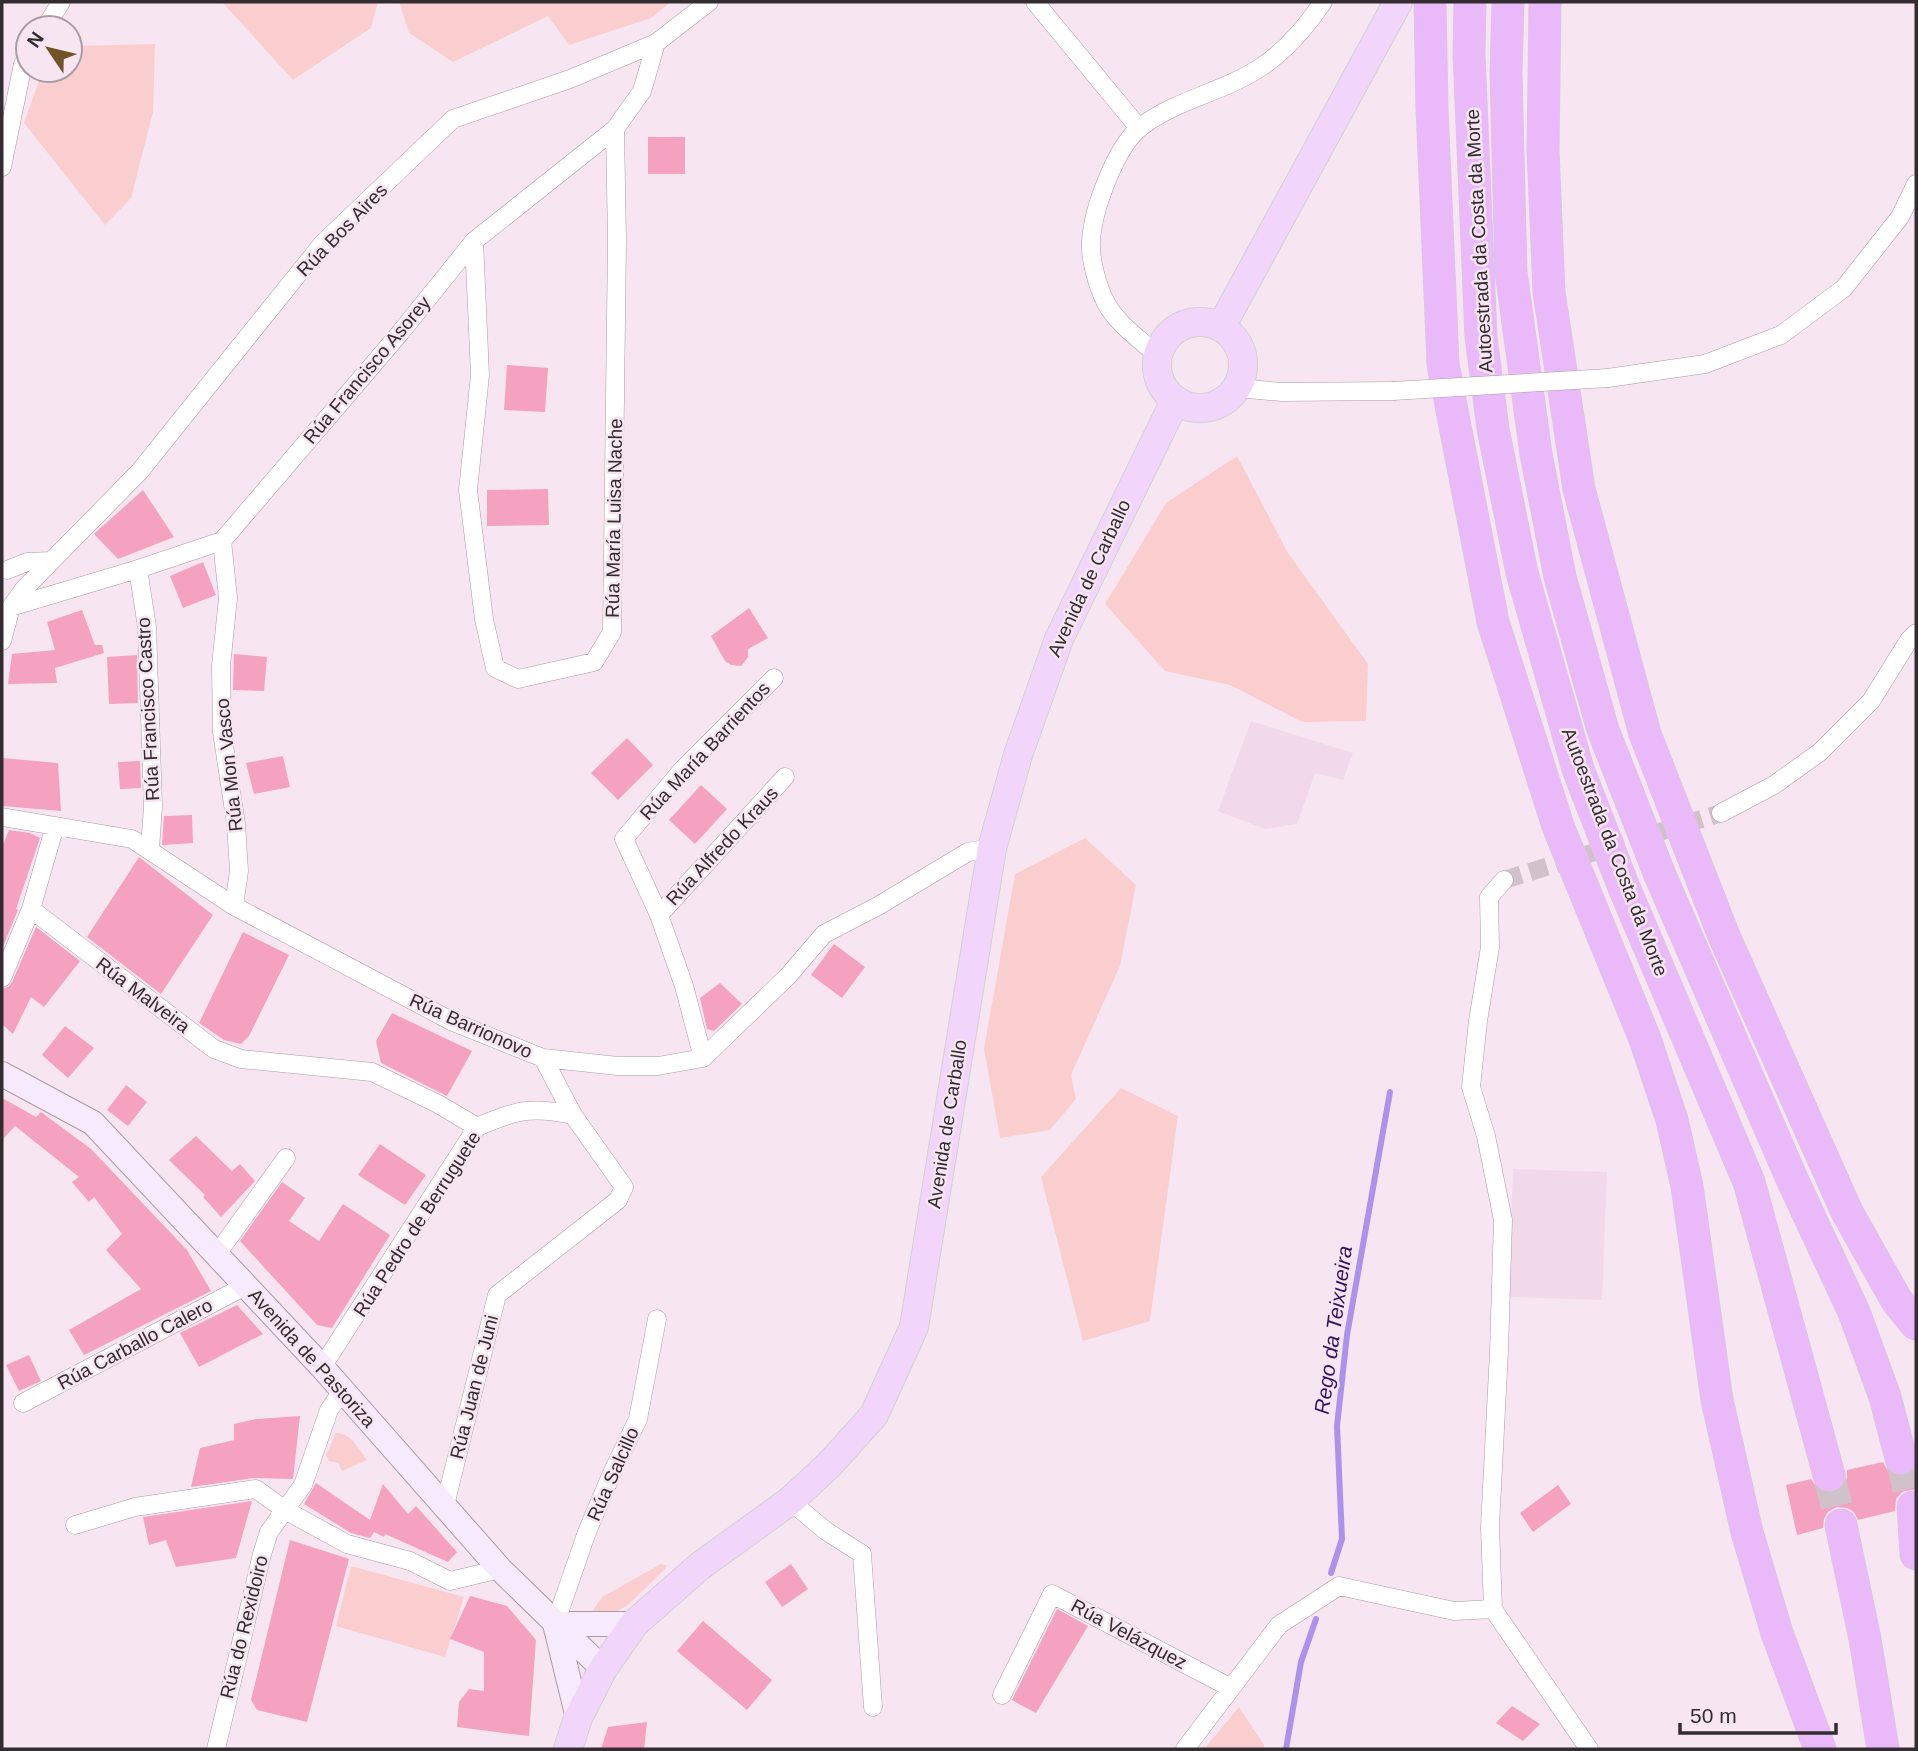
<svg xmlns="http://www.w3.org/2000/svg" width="1918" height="1751" viewBox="0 0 1918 1751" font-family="Helvetica,sans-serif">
<rect width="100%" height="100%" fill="#f7e6f2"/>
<path fill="#f1d9ea" d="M1251,721L1353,753L1343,780L1315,773L1297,824L1265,829L1218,811Z
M1513,1169L1607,1172L1602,1300L1508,1297Z"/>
<path fill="#facecf" d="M222,2H378L371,28L293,80Z
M399,2H671L651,18L569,45L548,16L453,62L409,33Z
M155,44L153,112L131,198L105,225L24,123L43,70H70V46Z
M1237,456L1288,553L1368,664L1366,721L1302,722L1230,685L1165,671L1105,604L1166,503Z
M1085,838L1136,885L1120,966L1071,1075L1076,1099L1050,1130L1000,1138L984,1049L1015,874Z
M1121,1088L1178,1116L1150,1321L1083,1341L1041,1177Z
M336,1433C350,1432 359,1449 367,1460L342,1471L338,1463L329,1461L326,1455Z
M661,1564L666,1565V1568L628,1605L603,1619L591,1614L602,1597Z
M351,1566L464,1597L445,1657L336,1626Z
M1239,1707L1264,1745V1749H1204Z"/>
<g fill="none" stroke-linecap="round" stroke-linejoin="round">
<path stroke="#ae91eb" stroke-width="6" d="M1331,1573L1342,1539L1337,1426L1347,1335L1390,1092
M1286,1749L1301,1662L1316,1619"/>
</g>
<path fill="#f4a2bf" d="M648,137H685V174H648Z
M507,365L548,368L545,412L504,410Z
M548,489L549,525L487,526V490Z
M143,490L174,537L118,559L94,534Z
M203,562L216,595L183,608L170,576Z
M749,608L768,638L748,649V657L741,666L731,665L725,661L711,636Z
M82,610L95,645H102L104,653L55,668L57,683L8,684L12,654L55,650L47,622Z
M234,654L267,657L264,691L233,690Z
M137,655L138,703L109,704L107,657Z
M627,738L653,765L618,800L591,773Z
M283,756L290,787L254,794L246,763Z
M2,758L58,763L61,811L2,806Z
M140,761L141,788L120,789L118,762Z
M701,785L727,809L695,844L669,820Z
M192,815L193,843L162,845L164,816Z
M9,830L30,833L40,838L16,909L18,910L2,949V847Z
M139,857L213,915L161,994L87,937Z
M36,927L80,961L44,1007L31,997L13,1034L2,1024V989L8,987L12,982Z
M243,932L289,955L249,1036L241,1044L224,1040L199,1023Z
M834,944L865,967L842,998L811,975Z
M720,983L742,1004L714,1031L707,1029L700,998Z
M392,1013L472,1051L447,1096L381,1063L376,1041Z
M65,1026L94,1048L68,1078L42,1055Z
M126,1085L147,1102L128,1126L107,1110Z
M2,1098L36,1117L41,1112L91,1149L187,1250L211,1291L84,1355L69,1330L141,1289L106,1250L122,1234L94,1197L89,1202L72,1182L79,1177L15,1126L2,1140Z
M196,1136L232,1171L240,1164L255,1181L221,1217L203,1197L205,1195L169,1160Z
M380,1144L426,1175L405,1205L358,1175Z
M282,1182L305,1198L289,1221L319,1241L343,1204L390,1235L332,1328L317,1325L240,1241Z
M237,1305L263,1334L199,1367L180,1333Z
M29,1355L41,1381L19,1391L6,1365Z
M300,1416L293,1479L254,1478L191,1487L200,1448L234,1440V1424L256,1419Z
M1883,1462L1888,1471L1897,1476H1906L1916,1467V1489L1902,1492L1896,1499L1895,1511L1858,1520L1854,1512L1847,1508L1837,1507L1828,1512L1824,1519L1823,1528L1797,1535L1786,1485L1811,1479L1817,1488L1825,1493H1833L1842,1487L1847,1479V1470Z
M316,1483L370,1520L383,1484L408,1514L416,1506L457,1552L448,1562L385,1534L384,1537L374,1532L370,1538L351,1533L304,1504Z
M1558,1485L1571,1504L1533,1532L1520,1513Z
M252,1501L236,1558L176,1567L166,1540L149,1545L143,1517Z
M290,1540L349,1559L307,1722L257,1710L251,1700Z
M791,1564L808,1589L782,1607L765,1582Z
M470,1596L507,1606L536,1640L529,1736L457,1727L459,1702L469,1689L484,1691V1652L450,1639Z
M1057,1609L1088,1626L1036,1713L1012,1700Z
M703,1621L772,1680L747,1710L677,1651Z
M1512,1706L1540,1724L1523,1741L1496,1723Z
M647,1722L644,1749H601L608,1727Z"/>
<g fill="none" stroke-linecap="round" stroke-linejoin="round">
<path stroke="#d0c1cb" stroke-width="18" stroke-dasharray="18 9" stroke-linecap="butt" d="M1504,880L1721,813"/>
<path stroke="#d0c1cb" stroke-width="32" stroke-dasharray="32 16" stroke-linecap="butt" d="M1901,1458L1913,1507
M1829,1475L1841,1525"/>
<defs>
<path id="street" d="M1035,2L1139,128
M45,28L61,2
M2,167L23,64L28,56
M474,241L480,375L468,490L484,619L495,668L518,679L594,662L612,632L617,241L615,129
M1158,356C1141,340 1117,324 1106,303C1097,285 1090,260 1091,241C1093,209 1116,145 1142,126C1178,99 1224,92 1261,67C1287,50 1306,27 1323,2
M1608,378L1705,364L1781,335L1844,288L1900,217L1916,184
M1237,388L1282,392L1393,391
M222,541L228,598L221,666L222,732L236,824L239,871L234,906
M138,569L147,627L153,806L150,849
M7,570L27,562L51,561
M11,607L138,569L222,541L400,333L474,241L615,129L642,91L656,43
M2,641L11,607L24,589L140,471L323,243L453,119L570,79L656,43L709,2
M1721,813L1774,785L1820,752L1871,701L1909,640L1916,633
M2,817L132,839L234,906L453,1022L543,1058L618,1066H658L703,1058L788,976L824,934L878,906L968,852L992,848
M1504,880L1489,897L1490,947L1478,1021L1471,1087L1486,1136L1503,1220L1499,1351L1490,1527L1493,1609L1589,1749
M31,909L214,1049L241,1059L372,1072L438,1104L477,1127
M659,915L785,777
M2,978L31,909L55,826
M703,1058L684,986L659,915L624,839L682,770L774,678
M217,1254L286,1158
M322,1367L477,1127C516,1110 531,1106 573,1115
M23,1403L247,1285
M790,1501L826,1531L862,1554L873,1707
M445,1505L497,1295L618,1200L624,1187L573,1115L543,1058
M75,1525L135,1507L256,1489L285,1510L347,1544L410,1561L450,1581L500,1569
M555,1624L587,1532L612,1473L638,1419L657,1319
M1002,1695L1052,1594L1231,1688
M216,1749L262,1554L269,1532L303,1485L329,1410L343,1390
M1185,1749L1279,1625L1339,1586L1454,1611L1493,1609"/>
<path id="secondary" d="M2,1074L93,1123L322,1367L500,1569L603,1669
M555,1624L578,1718
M555,1624H634"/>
<path id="primary" d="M1157 365a43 43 0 1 1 86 0a43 43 0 1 1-86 0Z
M1221,327L1398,2
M568,1749L578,1718L603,1669L634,1624L700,1566L790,1501L829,1465L874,1415L914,1327L992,848L1018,755L1059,639L1175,401"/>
<path id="highway" d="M1430,2L1432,108L1443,364L1493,622L1558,826L1645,1039L1672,1120L1687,1186L1717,1400L1747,1532L1777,1633L1820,1749
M1470,2L1469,54L1481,337L1493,429L1522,573L1578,769L1623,885L1749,1182L1829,1475
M1508,2L1506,73L1511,272L1536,454L1560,577L1603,730L1660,875L1792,1179L1854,1312L1885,1397L1901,1458
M1545,2L1543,150L1549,292L1579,489L1645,734L1724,936L1847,1212L1897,1301L1916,1324
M1913,1507L1916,1554
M1841,1525L1865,1639L1883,1749"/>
</defs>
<use href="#street" stroke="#ab9ba6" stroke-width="19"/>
<use href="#secondary" stroke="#ab9ba6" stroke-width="26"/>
<use href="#primary" stroke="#d2d1d2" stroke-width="30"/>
<use href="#highway" stroke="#d2d1d2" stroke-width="33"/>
<use href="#street" stroke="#fff" stroke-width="18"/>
<use href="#secondary" stroke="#f8eafd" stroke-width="24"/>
<use href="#primary" stroke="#f2d5fb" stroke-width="28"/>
<use href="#highway" stroke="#e9b9f9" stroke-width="32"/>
<defs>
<path id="street-bridge" d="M1393,391L1608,378"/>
</defs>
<use href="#street-bridge" stroke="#ab9ba6" stroke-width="19" stroke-linecap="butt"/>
<use href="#street-bridge" stroke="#fff" stroke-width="18"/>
</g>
<g text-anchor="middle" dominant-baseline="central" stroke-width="5" stroke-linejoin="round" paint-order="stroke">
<g font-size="19" fill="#332c31" stroke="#f7e6f2">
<text transform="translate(342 230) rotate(-46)">Rúa Bos Aires</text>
<text transform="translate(1479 241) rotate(-93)">Autoestrada da Costa da Morte</text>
<text transform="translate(367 370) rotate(-50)">Rúa Francisco Asorey</text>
<text transform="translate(614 518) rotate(-89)">Rúa María Luisa Nache</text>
<text transform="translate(1089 578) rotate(-65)">Avenida de Carballo</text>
<text transform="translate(148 709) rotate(-93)">Rúa Francisco Castro</text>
<text transform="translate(705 751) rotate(-47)">Rúa María Barrientos</text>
<text transform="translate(229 765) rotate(-96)">Rúa Mon Vasco</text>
<text transform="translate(722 846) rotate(-47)">Rúa Alfredo Kraus</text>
<text transform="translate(1615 852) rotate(69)">Autoestrada da Costa da Morte</text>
<text transform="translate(143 995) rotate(37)">Rúa Malveira</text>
<text transform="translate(471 1026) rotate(24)">Rúa Barrionovo</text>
<text transform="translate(947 1124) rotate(-81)">Avenida de Carballo</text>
<text transform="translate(417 1224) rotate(-57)">Rúa Pedro de Berruguete</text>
<text transform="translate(135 1344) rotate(-28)">Rúa Carballo Calero</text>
<text transform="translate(312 1358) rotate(48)">Avenida de Pastoriza</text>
<text transform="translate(474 1387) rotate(-76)">Rúa Juan de Juni</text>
<text transform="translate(613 1474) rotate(-66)">Rúa Salcillo</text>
<text transform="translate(244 1627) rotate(-76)">Rúa do Rexidoiro</text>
<text transform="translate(1129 1634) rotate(28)">Rúa Velázquez</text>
</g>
<g font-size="21" font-style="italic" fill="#341260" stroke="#f7e6f2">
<text transform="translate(1333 1330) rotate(-82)">Rego da Teixueira</text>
</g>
</g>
<rect width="1918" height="1751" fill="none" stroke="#332c31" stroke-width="7"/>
<g transform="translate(49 49) rotate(305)"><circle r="33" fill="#f7e6f2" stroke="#a99ca5" stroke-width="2"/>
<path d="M0-5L12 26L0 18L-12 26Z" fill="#705327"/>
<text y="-10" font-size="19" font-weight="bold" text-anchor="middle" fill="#332c31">N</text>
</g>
<path d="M1680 1723v10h156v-10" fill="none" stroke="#332c31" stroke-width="3.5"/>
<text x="1690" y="1723" font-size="21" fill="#332c31" stroke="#f7e6f2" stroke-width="5" paint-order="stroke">50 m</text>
</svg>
